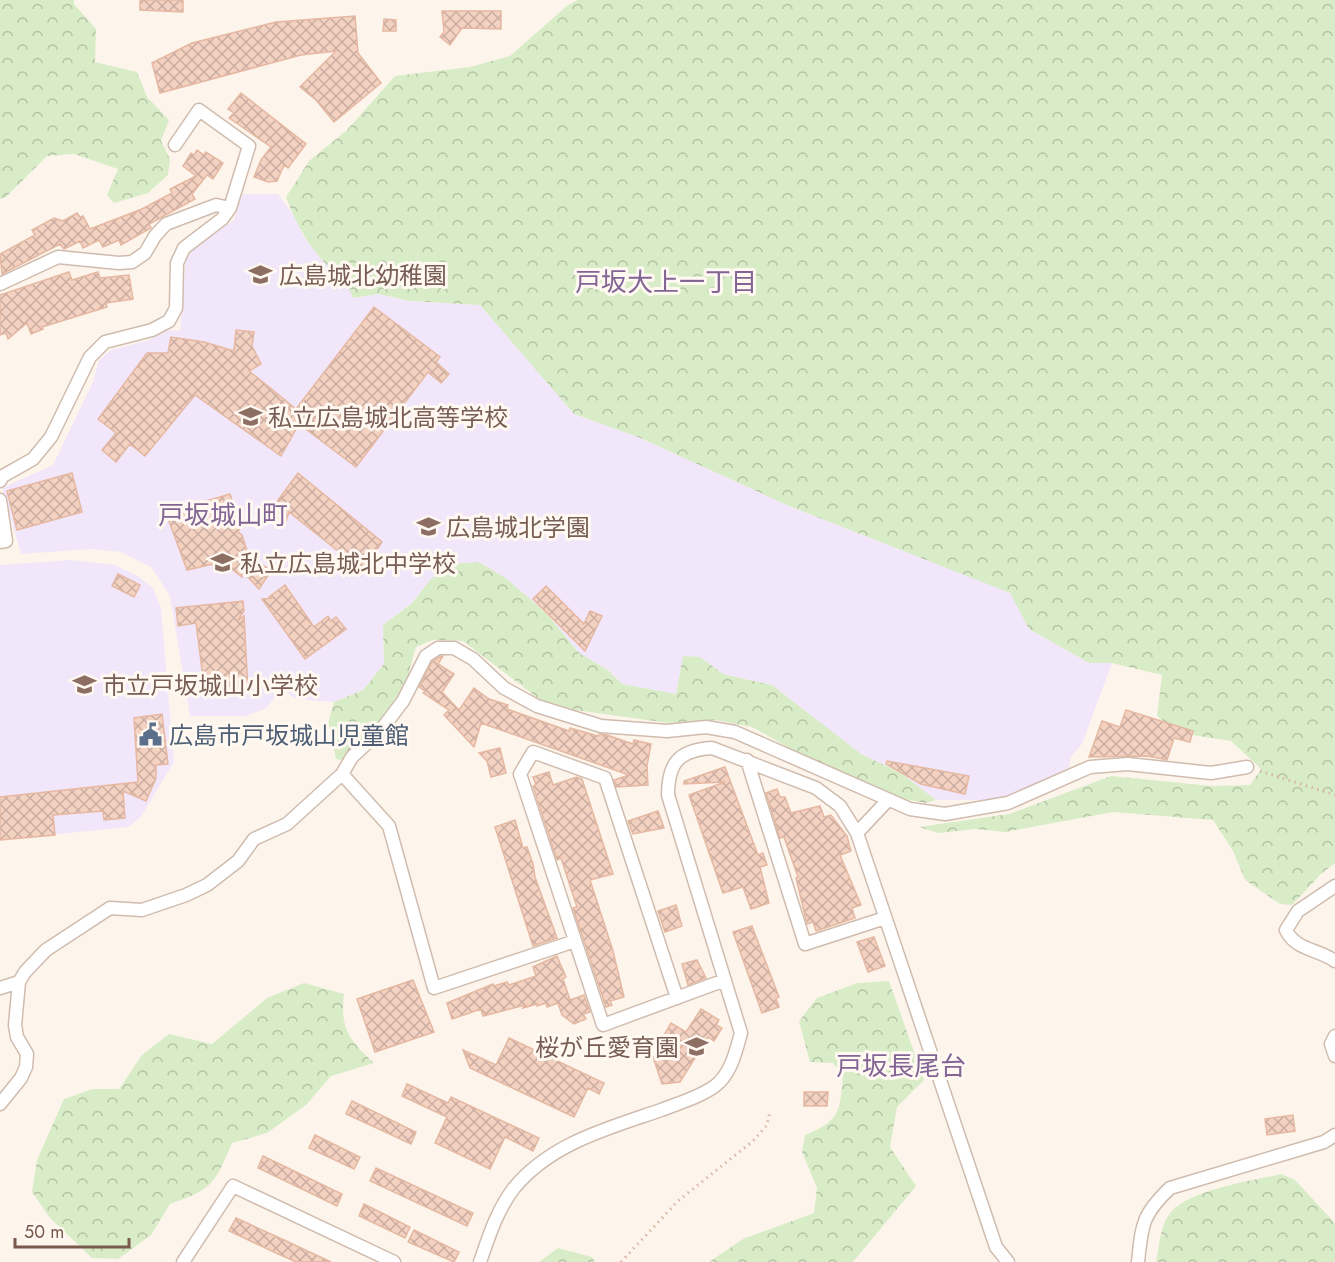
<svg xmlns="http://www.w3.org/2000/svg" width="1335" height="1262" viewBox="0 0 1335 1262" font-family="Jost,'Noto Sans JP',sans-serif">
<defs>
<pattern id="forest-crowns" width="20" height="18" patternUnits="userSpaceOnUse" patternTransform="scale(1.5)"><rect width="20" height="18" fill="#d9ecc8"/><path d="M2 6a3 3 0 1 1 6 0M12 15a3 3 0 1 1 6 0" fill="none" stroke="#b5c2a5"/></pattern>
<pattern id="building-cross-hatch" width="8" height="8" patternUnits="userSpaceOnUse" patternTransform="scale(1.5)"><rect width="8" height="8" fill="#f3d2c2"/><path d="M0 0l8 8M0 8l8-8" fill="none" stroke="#caada0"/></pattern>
</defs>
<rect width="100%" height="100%" fill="#fdf5eb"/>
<path fill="#f2e7fa" d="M242,194H278L292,213L304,237L324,262L348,283L353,298L378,294L410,301L480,305L574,414L638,437L789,506L1011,593L1029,629L1089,663H1112L1082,744L1071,757L1069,768L1015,795L985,800H936L901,773L861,754L772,685L723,674L700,657L683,656L676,694L622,684L608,670L579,653L547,614L507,579L479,562L431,579L412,603L383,625L384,664L363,690L334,702L296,699L281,689L267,708L246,716H190L170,596L151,567L121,552L91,549L21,554L2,488L53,465L93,382L99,360L111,350L149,340L169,330L180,331L186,259L193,250L234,220Z
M71,560L115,565L138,576L153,588L161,608L174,762L141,816L129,827L0,840V565Z"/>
<path fill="url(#forest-crowns)" d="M0,0H74V4L96,29L95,62L137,72L147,97L169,120L161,141L170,159L168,175L148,193L114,203L107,195L118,169L74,154L47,156L6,197L0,199Z
M578,0H1335V863L1321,874L1292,905L1280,904L1245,880L1233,851L1213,820L1113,812L1005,832L976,829L938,833L919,827L1009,814L1111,776L1212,786L1250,785L1261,769L1231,741L1179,733L1157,716L1162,675L1112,663H1089L1029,629L1010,593L789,506L638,437L574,414L480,305L410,301L378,294L353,298C347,281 337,275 324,262C306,243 295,221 286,197L309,161L347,130L395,76L470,67L510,56L568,5Z
M479,562L507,579L547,614L579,653L608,670L622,684L676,694L683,656L700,657L723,674L772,685L861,754L901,773L936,800L925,803L900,798L802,755L752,727L716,720L669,723L575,710L539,699L463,641L433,640L416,647L407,679L385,716L359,741L347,761L336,759L328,723L334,702L363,690L384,664L383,625L412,603L431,579L451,564Z
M889,981L924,1080L897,1107L890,1147L916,1186L853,1262H709L743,1239L814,1213L817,1188L802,1152L805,1135C841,1121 840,1110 843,1075L833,1063L810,1062L799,1021L817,998L857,983Z
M304,983L344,994C340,1029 349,1040 374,1063L331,1076L306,1105L267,1133L232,1143C214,1185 213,1189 170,1204L151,1235L118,1259L92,1258L50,1218L32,1192L37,1160L64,1099L93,1089H119L142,1055L169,1034L212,1044L267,998Z
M1281,1174L1295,1180L1335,1223V1262H1156C1159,1247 1160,1229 1168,1216C1184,1190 1251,1181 1281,1174Z
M558,1248L592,1257L595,1262H539Z"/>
<path fill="url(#building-cross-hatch)" stroke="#e6b8a2" stroke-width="1.5" d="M140,0H183V12L140,10Z
M442,11H501V29L462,28L450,45L440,37L444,32Z
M355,16L358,53L381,83L334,122L316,100L300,87L336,51L301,55L160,93L152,63L192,43L276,22Z
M384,19L396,20V31H383Z
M241,93L306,144L288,168L284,165L277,181L268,182L254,177L261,160L271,147L229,118L234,113L228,109Z
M197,150L204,155L206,152L223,163L213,179L207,175L192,194L195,199L149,224L151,228L121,245L119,240L103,247L99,240L83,248L80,241L64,249L60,244L2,274L0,254L35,235L32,230L54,218L63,221L77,213L80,217L83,216L90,229L142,209L172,193L170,189L196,176L183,166L191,153L194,155Z
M69,272L72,280L98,272L100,278L129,275L133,299L106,303L107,307L42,327L43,329L31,334L27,323L8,339L6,333L0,335V295Z
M374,307L440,357L436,362L449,374L441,383L428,372L356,467L299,424L281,456L195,395L145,456L130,444L116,462L102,450L116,433L98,419L147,353H168L171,337L204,342L234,351L236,330L254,332L252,346L261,364L249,371L296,409Z
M72,473L82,512L17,530L7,491Z
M298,473L382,542L363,571L289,512L286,521L267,515Z
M230,494L240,528L238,532L242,535L248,554L271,571L259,589L242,571V577L229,567L215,571L213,564L187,570L166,513Z
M118,574L140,585L134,597L112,586Z
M285,585L314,627L328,616L331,621L336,617L346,629L305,659L262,599L272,598L269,597Z
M546,586L584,624L590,611L602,616L585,651L533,599Z
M243,601L244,611L237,621L244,616L248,691L205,693L196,623L178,626L176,608Z
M441,656H443L438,664L454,674L442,692L459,710L474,688L489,699L508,705L507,709L569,731L570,728L598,736L599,734L607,735L633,744L634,740L651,744L647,766L648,785L616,787L614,780L629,775L481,723L474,747L444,715L449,710L423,693L425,691L419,687L432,662Z
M1126,710L1193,731L1190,742L1174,738L1167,760L1147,756L1089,757L1102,721L1120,727Z
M162,714L168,764L156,765V778L146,801L123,791L125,818L104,820L103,811L53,815L55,835L0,840V797L138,782L134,718Z
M500,748L506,773L491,777L487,761L479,753Z
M887,761L969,776L965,794L921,784L886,764Z
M725,767L758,855L763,853L767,865L760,867L769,903L751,909L743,887L723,893L689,795L725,782L684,784V781Z
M549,772L553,785L577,777L582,779L613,874L590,880L613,951L624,997L610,1001L612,1005L606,1007L573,908L577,907L561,858L557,860L533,786L536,785L533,777Z
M777,789L780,797H785L791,813L820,806L824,817L831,815L847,836L851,851L840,855L861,905L852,908L855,918L816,931L813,922L807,924L796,878L798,877L784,837L780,838L766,793Z
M658,811L664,828L633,834L628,821Z
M515,820L523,848L527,847L533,864L535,877L557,938L533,946L495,827Z
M676,905L682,926L665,932L658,911Z
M752,926L779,997L776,998L779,1007L762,1013L733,932Z
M874,937L885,966L868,972L857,942Z
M557,956L566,977L563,979L570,1000L584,995L590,1012L583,1014L586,1019L574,1024L562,1015L558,1003L547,1007L546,1003L537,1006V1004L523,1008L525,1005L483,1016L481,1009L452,1019L447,1003L493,984L494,986L507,982L509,985L536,976L533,967Z
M697,960L706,978L688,985L682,964Z
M413,980L434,1032L375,1052L357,999Z
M701,1009L719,1020L716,1025L722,1028L714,1041L708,1037L680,1082L662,1084L653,1057L681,1047L663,1037L671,1023L686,1032Z
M509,1038L604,1083L599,1094L588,1088L574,1117L470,1068L463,1050L496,1065Z
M407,1084L448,1103L451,1097L539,1138L533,1151L505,1137L490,1169L435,1143L447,1117L402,1096Z
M804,1092H828L827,1106H804Z
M352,1101L416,1132L411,1144L346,1114Z
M1293,1115L1295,1131L1267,1135L1265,1119Z
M315,1135L360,1157L354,1169L309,1148Z
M263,1156L342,1194L337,1206L258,1168Z
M376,1168L473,1213L467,1226L370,1181Z
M364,1204L410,1227L405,1238L359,1216Z
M236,1218L284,1240L331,1262H296L274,1252L229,1231Z
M414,1230L459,1252L454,1262L408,1242Z"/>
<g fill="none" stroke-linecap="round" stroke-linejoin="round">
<defs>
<path id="street" d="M0,284L58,257L119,263L132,262L145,253L155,236L166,224L216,205L230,208
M0,481L3,476L33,459L51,437L90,357L105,342L152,330L169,321L176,308L177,263L184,248L222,219L230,208L249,146L199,110L175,145
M0,500L6,541L0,542
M747,760L805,944L885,918
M342,774L389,826L434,988L575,941
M857,833L888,800
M1335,886L1298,911L1286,930C1295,950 1318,949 1335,961
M0,988L19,982
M677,998L605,778L533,752L520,774L603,1025L725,980
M1335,1036L1331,1044L1335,1056
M0,1104L21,1078L26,1067L27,1054L17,1037L15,1025L19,982L25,972L46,950L110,908L142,910L186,895L207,885L238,861L254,839L287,824L342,774L352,757L381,730L403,701L426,656L438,648H454L473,659L504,688L537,706L601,726L667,731L706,727L735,732L910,809L945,814L1008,803L1090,767L1128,764L1211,773L1247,767
M183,1262L233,1186L394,1262
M480,1262C489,1236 497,1210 514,1188C551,1143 609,1128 661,1110C679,1103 700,1097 715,1086C731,1074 736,1051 741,1033L668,795C668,763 679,750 712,748L816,788L840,806L857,833L996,1247L1008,1262
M1138,1262C1142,1224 1142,1215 1170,1188L1324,1142L1335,1135"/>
</defs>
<use href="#street" stroke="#d0bcaf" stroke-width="15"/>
<path stroke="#d9b5a4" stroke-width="3" stroke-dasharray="1.5 4.5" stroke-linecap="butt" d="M1260,771L1335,795
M621,1262L678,1201L753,1141L767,1125L770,1111"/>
<use href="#street" stroke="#fff" stroke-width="12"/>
</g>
<defs>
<symbol id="school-bare" viewBox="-9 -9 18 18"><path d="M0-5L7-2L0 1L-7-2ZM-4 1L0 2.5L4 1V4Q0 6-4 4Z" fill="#8d6e63" stroke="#fff9f2" stroke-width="2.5" paint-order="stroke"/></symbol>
<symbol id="civic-bare" viewBox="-9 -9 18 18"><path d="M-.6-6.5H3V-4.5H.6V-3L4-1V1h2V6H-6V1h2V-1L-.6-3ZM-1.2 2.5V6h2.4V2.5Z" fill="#5c6f8a" stroke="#fff9f2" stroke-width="2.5" paint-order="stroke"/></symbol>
</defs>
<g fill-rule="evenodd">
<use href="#school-bare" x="244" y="258" width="33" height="33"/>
<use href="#school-bare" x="234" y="400" width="33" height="33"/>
<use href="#school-bare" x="412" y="510" width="33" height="33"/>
<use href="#school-bare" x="206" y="546" width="33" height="33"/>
<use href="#school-bare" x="68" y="668" width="33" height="33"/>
<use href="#civic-bare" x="134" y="718" width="33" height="33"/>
<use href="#school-bare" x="680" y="1030" width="33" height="33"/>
</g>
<g text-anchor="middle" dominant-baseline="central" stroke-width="6" stroke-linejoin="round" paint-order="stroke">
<g font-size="24" fill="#785e54" stroke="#fff9f2" text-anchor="start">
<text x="279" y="275">広島城北幼稚園</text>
<text x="268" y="417">私立広島城北高等学校</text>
<text x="446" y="527">広島城北学園</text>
<text x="240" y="563">私立広島城北中学校</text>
<text x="102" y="685">市立戸坂城山小学校</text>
<text x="679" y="1047" text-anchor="end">桜が丘愛育園</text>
</g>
<g font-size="24" fill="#4e5e75" stroke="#fff9f2" text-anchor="start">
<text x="169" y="735">広島市戸坂城山児童館</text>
</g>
<g font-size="26" fill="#826595" stroke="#fff9f2">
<text x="666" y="282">戸坂大上一丁目</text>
<text x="223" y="515">戸坂城山町</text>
<text x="901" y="1066">戸坂長尾台</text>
</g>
</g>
<path d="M15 1238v9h114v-9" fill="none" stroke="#795a4c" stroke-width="3"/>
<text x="24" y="1238" font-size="18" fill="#795a4c" stroke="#fff9f2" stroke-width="4.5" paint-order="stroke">50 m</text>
</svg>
